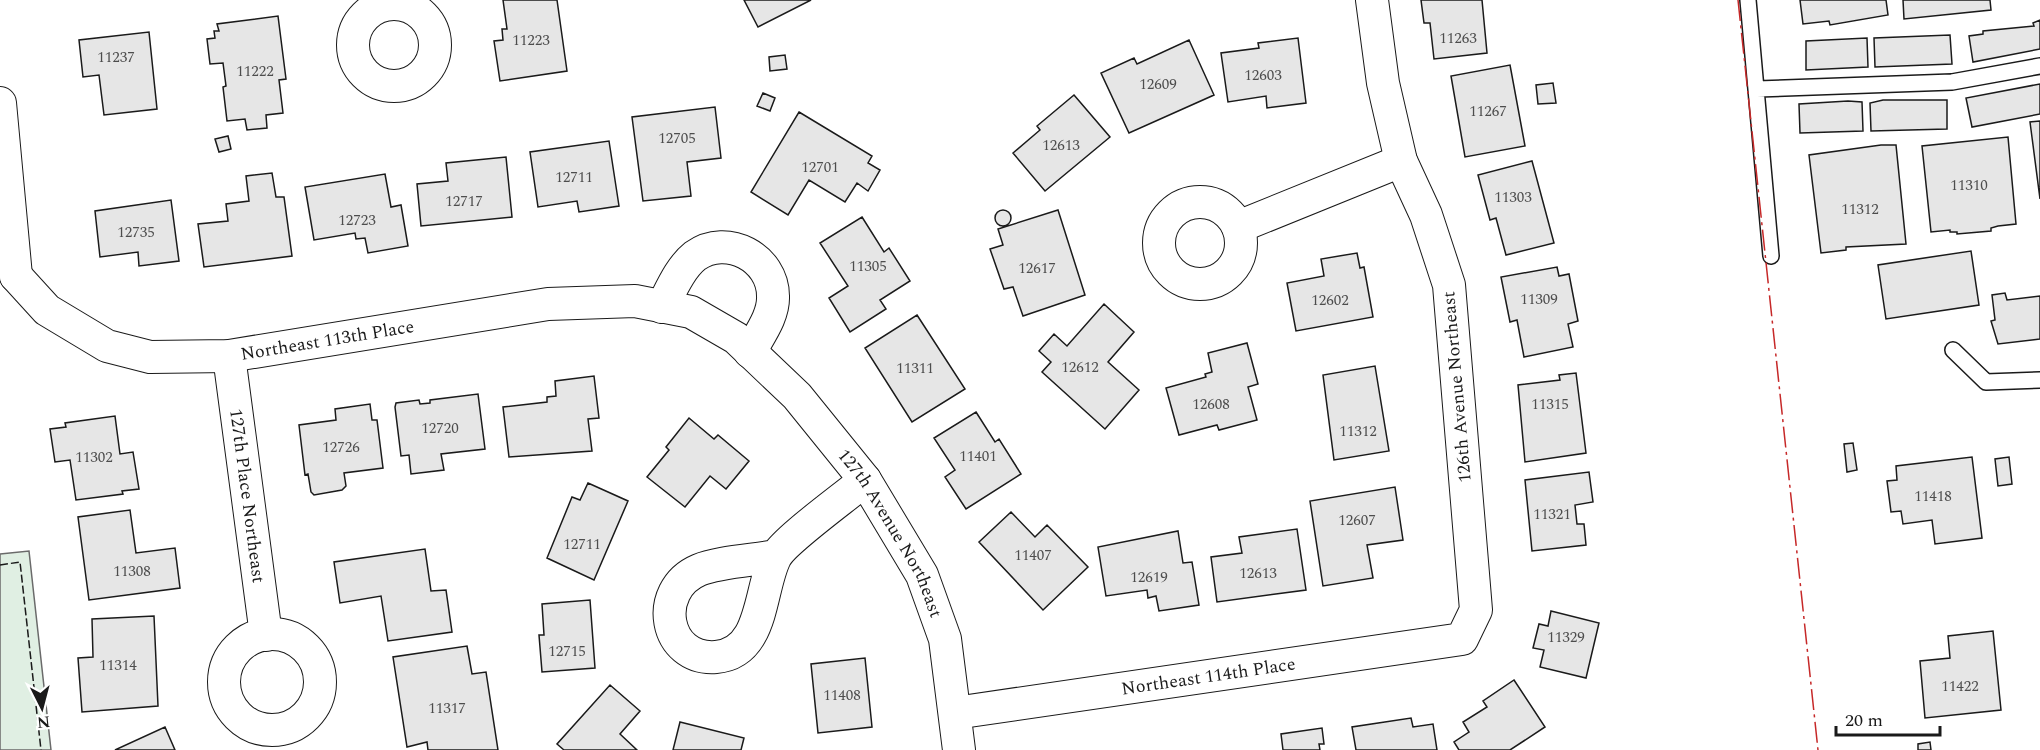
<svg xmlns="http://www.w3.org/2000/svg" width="2040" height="750" viewBox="0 0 2040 750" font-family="Spectral,serif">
<rect width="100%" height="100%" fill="#fff"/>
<path fill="#e0efe3" stroke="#6a6a6a" stroke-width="1.5" d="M29,551L51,750H0V554Z"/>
<path fill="#e6e6e6" stroke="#1a1a1a" stroke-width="1.5" d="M503,0H557L567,71L500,81L494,41L503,40L502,29H507Z
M744,0H811L758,27Z
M1421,0H1482L1487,53L1434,59L1430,23H1424Z
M1800,0H1886L1888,15L1830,25L1829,21L1803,24Z
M1903,0H1990L1991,10L1904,19Z
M278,16L286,79L279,80L283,113L266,115L267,128L247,130L245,119L227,121L223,87L226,86L223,63L210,64L207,39L215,38L214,31H219L217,24Z
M2040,20V49L1973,62L1969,36L1983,34V31L2034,26L2033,23Z
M149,32L157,109L104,115L99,75L83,77L79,40Z
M1950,35L1952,64L1875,67L1874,38Z
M1298,38L1306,103L1267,108L1266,96L1228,102L1221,53L1259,48L1258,43Z
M1867,38L1868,67L1806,70V41Z
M1189,40L1214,95L1129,133L1101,73L1134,58L1137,64Z
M785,55L787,69L770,71L769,57Z
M1510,65L1525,146L1465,157L1451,76Z
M1553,83L1556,103L1538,104L1536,85Z
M2040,84V114L1972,127L1966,98Z
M763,93L775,98L770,111L757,106Z
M1074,95L1110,137L1045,191L1013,153L1040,130L1037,126Z
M1883,100H1947V129L1871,131L1870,103Z
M1848,101L1862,102L1863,131L1800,133L1799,104Z
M715,107L721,158L687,162L691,196L643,201L632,117Z
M799,112L872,156L868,163L880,170L868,191L857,183L845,202L809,180L788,215L751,192Z
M2040,121V199L2030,122Z
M228,136L231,149L219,152L215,139Z
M2008,137L2016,224L1998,226L1991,228V231L1957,234V232H1950V230L1931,232L1922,146Z
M609,141L619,206L579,212L577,201L538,207L530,152Z
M1881,145H1896L1906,244L1846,247V250L1821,253L1809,155Z
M506,157L512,217L421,226L417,184L448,181L446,163Z
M1532,161L1554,243L1506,255L1496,218L1490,220L1478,175Z
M272,173L276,197H284L292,256L204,267L198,224L228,221L226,204L249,201L246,176Z
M385,174L391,207L401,205L408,246L368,253L365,238L356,239L355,233L314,240L305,187Z
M171,200L179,261L139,266L138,252L100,257L95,211Z
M995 218a8 8 0 1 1 16 0a8 8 0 1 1-16 0Z
M1058,210L1085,295L1023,316L1013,287L1004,289L990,249L1003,245L998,229Z
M862,217L884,252L889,248L910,281L880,300L886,309L850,332L829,298L848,286L820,243Z
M1971,251L1979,305L1886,319L1878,265Z
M1357,253L1360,268L1364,267L1373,317L1296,331L1287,283L1324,276L1321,259Z
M1557,267L1559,276L1569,274L1578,321L1568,324L1573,347L1524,357L1517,320L1510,322L1501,277Z
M2005,293L2007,300L2040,296V339L1998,344L1991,321L1995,320L1992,295Z
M1104,304L1134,332L1108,362L1139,390L1105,429L1042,372L1051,362L1039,351L1054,334L1067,346Z
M917,315L965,389L912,422L865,348Z
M1247,343L1258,384L1248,387L1257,420L1219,430L1217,425L1179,435L1166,388L1206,377L1205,374L1212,372L1208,353Z
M1375,366L1389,451L1334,460L1323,375Z
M1576,373L1586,453L1525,462L1518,385L1560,380L1559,375Z
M594,376L599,418L588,419L592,451L509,457L503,407L547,402V397L556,396L555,381Z
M478,394L485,449L441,454L444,470L411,474L409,455L401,456L395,407L396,403L419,400L420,404L430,403V400Z
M370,404L372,420H377L383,468L344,473L346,486L342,490L314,495L311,492L308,474L305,475L299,425L336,420L335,409Z
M976,412L995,442L999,439L1021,474L966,509L945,477L955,470L934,438Z
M115,416L120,454L133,452L139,489L122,491L123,494L76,500L70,460L55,462L50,429L66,427L65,423Z
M689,418L714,439L718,435L749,461L726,489L710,476L685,507L647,477L669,450L666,447Z
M1853,443L1857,470L1847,472L1844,444Z
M1972,457L1982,538L1935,544L1932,520L1903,524L1901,511L1891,512L1887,481L1897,480L1896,466Z
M2009,457L2012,484L1998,486L1995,459Z
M1589,472L1593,502L1575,505L1577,524H1584L1586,545L1532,551L1525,480Z
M588,483L628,501L594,580L547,558L572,497L580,500Z
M1395,487L1403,540L1367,545L1373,578L1323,586L1310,501Z
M130,510L136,553L175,548L180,588L89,600L78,517Z
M1011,512L1035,537L1047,525L1088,567L1043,610L979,542Z
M1297,529L1306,590L1217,602L1211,557L1242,553L1239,537Z
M1178,531L1183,563L1192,562L1199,605L1159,611L1156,596L1148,598L1147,590L1106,596L1098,547Z
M425,549L431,591L446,590L452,632L388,641L381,596L340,603L334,562Z
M590,600L595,668L542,672L539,635H544L542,604Z
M1551,611L1599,623L1586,678L1540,667L1544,650L1533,648L1539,624L1548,626Z
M154,616L158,706L82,712L78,658L93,657L92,619Z
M1993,631L2001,710L1925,718L1920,661L1950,658L1948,636Z
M467,646L472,674L486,672L498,750H428L427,742L407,747L393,657Z
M865,658L872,727L818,733L811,664Z
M1514,680L1545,727L1510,750H1459L1454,742L1469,732L1463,722L1487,707L1483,701Z
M610,685L640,711L620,734L637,750H564L557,744Z
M1411,718L1413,727L1433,724L1437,750H1356L1352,727Z
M680,722L744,738L741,750H673Z
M165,727L175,750H115Z
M1322,728L1324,744H1319L1320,750H1283L1281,734Z
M1930,742L1931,750H1918V744Z"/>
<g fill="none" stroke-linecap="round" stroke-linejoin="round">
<defs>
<path id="service" d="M1748,0L1771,256
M1757,89L1952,82L2040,66
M1953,350L1986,382L2040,380"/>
<g id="minor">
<circle cx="394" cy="45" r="41"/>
<path d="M0,103L16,276"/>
<circle cx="1200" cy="243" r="41"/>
<path d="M1238,227L1401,161"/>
<path id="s1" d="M16,276L47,310L107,346L150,357L229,356L548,304L635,301L691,312L736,338L797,396L865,480L922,575L945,639L959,750"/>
<path d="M662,307C671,290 680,268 695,256C727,233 773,258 773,296C774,316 759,335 750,352"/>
<path id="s2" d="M229,356L266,635"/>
<path d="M776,556C755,560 717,562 699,570C652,590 664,661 716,657C764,653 759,590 775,558C783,541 848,495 865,480"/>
<circle cx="272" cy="682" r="48"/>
<path id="s3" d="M955,713L1462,639L1476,610L1449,285L1426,215L1401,161L1383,83L1372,0"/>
</g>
</defs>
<use href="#service" stroke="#1a1a1a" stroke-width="18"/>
<use href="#minor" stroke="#1a1a1a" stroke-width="34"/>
<use href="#service" stroke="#fff" stroke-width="15"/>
<use href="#minor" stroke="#fff" stroke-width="32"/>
<path stroke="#1a1a1a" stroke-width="1.5" stroke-dasharray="8 3" stroke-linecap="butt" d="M0,565L20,562L41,750"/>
<path stroke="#c62828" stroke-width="1.5" stroke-dasharray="21 4.5 3 4.5" stroke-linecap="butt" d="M1738,0L1818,750"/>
</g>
<g text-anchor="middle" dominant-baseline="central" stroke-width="4.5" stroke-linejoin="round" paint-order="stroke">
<g font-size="15" fill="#4d4d4d">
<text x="1458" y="38">11263</text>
<text x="531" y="40">11223</text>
<text x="116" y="57">11237</text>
<text x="255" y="71">11222</text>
<text x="1263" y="75">12603</text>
<text x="1158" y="84">12609</text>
<text x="1488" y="111">11267</text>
<text x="677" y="138">12705</text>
<text x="1061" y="145">12613</text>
<text x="820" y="167">12701</text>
<text x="574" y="177">12711</text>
<text x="1969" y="185">11310</text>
<text x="1513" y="197">11303</text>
<text x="464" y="201">12717</text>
<text x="1860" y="209">11312</text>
<text x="357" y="220">12723</text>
<text x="136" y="232">12735</text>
<text x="868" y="266">11305</text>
<text x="1037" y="268">12617</text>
<text x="1539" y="299">11309</text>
<text x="1330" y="300">12602</text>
<text x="1080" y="367">12612</text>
<text x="915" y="368">11311</text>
<text x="1211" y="404">12608</text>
<text x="1550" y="404">11315</text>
<text x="440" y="428">12720</text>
<text x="1358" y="431">11312</text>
<text x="341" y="447">12726</text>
<text x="978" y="456">11401</text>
<text x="94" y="457">11302</text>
<text x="1933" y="496">11418</text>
<text x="1552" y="514">11321</text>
<text x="1357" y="520">12607</text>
<text x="582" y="544">12711</text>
<text x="1033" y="555">11407</text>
<text x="132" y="571">11308</text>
<text x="1258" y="573">12613</text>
<text x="1149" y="577">12619</text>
<text x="1566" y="637">11329</text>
<text x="567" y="651">12715</text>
<text x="118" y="665">11314</text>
<text x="1960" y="686">11422</text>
<text x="842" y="695">11408</text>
<text x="447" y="708">11317</text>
</g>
<g font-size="18" fill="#1a1a1a" stroke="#fff">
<text stroke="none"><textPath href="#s1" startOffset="339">Northeast 113th Place</textPath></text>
<text transform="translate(1457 387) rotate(-95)">126th Avenue Northeast</text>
<text stroke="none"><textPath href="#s2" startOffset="141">127th Place Northeast</textPath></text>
<text stroke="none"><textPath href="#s1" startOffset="1010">127th Avenue Northeast</textPath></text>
<text stroke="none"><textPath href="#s3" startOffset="256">Northeast 114th Place</textPath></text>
</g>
</g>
<g transform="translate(42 708) rotate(174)" stroke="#ffffff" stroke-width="4.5" paint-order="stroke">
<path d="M0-4.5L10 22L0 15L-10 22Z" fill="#1a1a1a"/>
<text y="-9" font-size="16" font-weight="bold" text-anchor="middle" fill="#1a1a1a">N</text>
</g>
<path d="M1836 726v9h104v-9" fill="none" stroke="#1a1a1a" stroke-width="3"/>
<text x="1845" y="726" font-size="18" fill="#1a1a1a" stroke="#ffffff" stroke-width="4.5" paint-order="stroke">20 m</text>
</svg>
